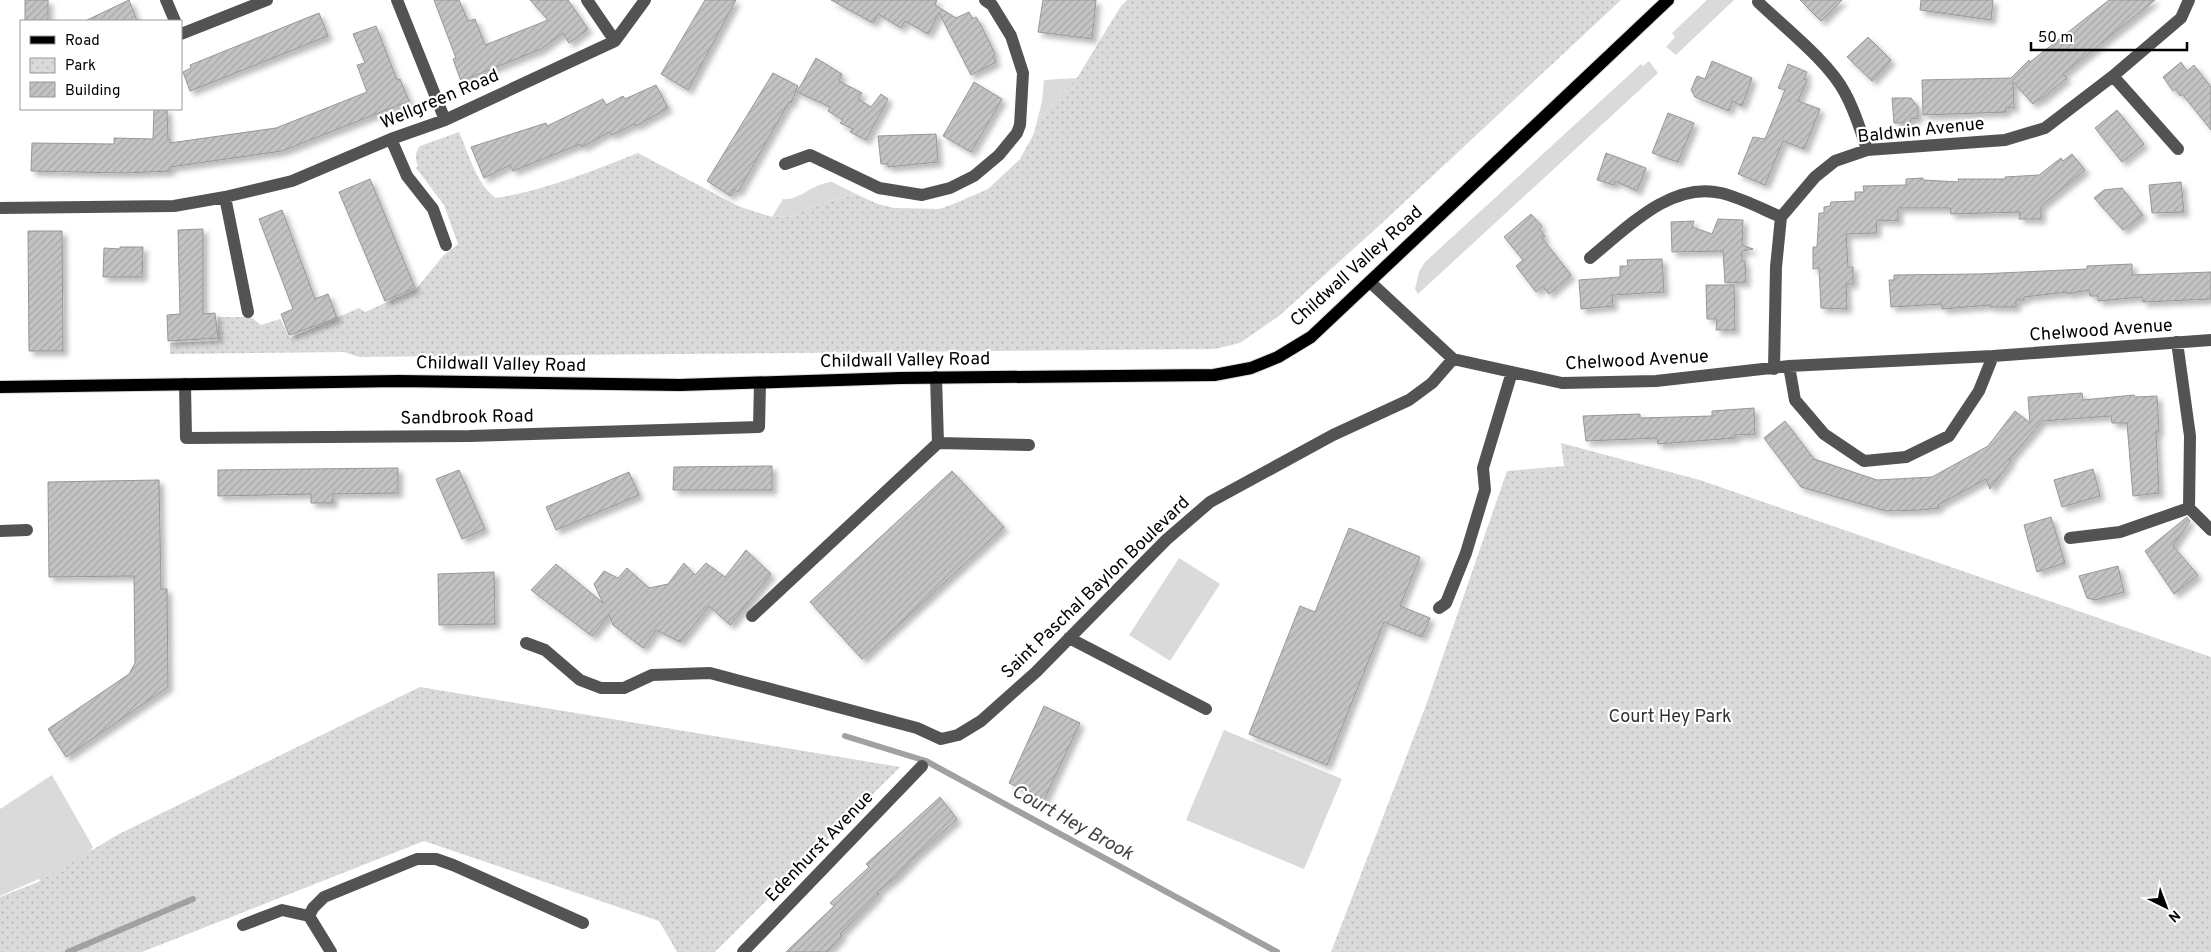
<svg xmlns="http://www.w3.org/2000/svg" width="2211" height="952" viewBox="0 0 2211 952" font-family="Overpass,sans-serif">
<defs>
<pattern id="park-dots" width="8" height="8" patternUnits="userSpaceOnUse" patternTransform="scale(1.25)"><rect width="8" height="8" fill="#dadada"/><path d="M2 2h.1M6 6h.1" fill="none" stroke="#b9b9b9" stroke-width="1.8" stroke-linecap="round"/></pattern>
<pattern id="building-hatch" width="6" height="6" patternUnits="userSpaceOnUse" patternTransform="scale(1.25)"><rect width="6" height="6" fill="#c3c3c3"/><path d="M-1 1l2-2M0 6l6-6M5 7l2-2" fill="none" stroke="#a6a6a6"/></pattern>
<filter id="shadow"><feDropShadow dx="4.5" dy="4.5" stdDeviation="2.5" flood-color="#0004"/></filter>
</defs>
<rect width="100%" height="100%" fill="#fff"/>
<path fill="#dadada" d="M1707,0H1734L1676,55L1666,47L1675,37L1672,33Z
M1649,61L1658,73L1418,294L1415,289L1419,272L1425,262L1641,64L1643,66Z
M1077,78L1048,108L1033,136L1042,102L1044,80Z
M832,182L856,194L815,205L793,216L772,217L783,199C799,201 813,183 832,182Z
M1179,558L1220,584L1170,661L1129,635Z
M1224,730L1342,779L1304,869L1186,820Z
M52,775L93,847L56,895L39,879L0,896V809Z"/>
<path fill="url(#park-dots)" d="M1127,0H1621L1381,224L1279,316L1240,343L1215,349L359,357L344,352L170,354V343L218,341V317H251L261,325L280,319L290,338L359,308L365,312L416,289L443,256L458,244L444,205L416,168L418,166C415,159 415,152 420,146L459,132C469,154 476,184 496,198C546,190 592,171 638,153L738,206L772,217L793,216L815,205L856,194L878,204L894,208L939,209L951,205L988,189L1020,159L1048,108L1077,78L1121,6Z
M1561,443L1700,480L2211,657V952H1331L1425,708L1507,471L1564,466Z
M420,687L900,767L715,952H677L659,921L424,841L142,952H0V897L38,882L119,834Z"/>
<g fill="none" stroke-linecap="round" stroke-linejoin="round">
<path stroke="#a1a1a1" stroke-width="6" d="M845,736L926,761L1277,952
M68,952L193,899"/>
</g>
<path fill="url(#building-hatch)" stroke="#979797" filter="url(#shadow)" d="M25,0H48V21H25Z
M129,0L137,21H85Z
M434,0H459L468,21L475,19L485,45L548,20L530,0H568L588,29L569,43L563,33L541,49L461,81L453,59L456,58Z
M705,0H736L688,90L661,74Z
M831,0H937L935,5L956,18L969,12L973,19L976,17L982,27L995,54L993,56L996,62L971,75L939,13L928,34L905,21L901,28L878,14L873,23Z
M1043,0H1096L1092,39L1038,32Z
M1800,0H1842L1821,21Z
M1921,0H1993L1991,20L1920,10Z
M2109,0H2155L2063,74L2067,78L2040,100L2038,99L2033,104L2013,82L2014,108L2006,107V112L1923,115L1922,80L2011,78L2029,60L2030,62Z
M319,13L328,36L190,91L183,72L191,68L190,65Z
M376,26L397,80L400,79L409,101L282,151L170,167V171L124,173L31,171L32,143L114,144V138L153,139L154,109H167L168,139H170V143L276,128L367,92L357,65L365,63L353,34Z
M1868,37L1891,60L1872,81L1847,57Z
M816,58L842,74L839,81L862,93L858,99L871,107L881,94L888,99L866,140L850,132L853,129L840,123L843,120L828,111L830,107L797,92Z
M1712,61L1752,78L1742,106L1732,101L1729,111L1695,97L1691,90L1697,76L1705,79Z
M2181,62L2187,71L2194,65L2211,87V130L2182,94L2180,96L2176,89L2173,91L2163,77Z
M1788,64L1807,72L1804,79L1807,80L1798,101L1820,109L1804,149L1783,141L1765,185L1738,174L1753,137L1765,139L1785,90L1778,88Z
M773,73L798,86L791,103L789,102L738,192L734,189L731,196L707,181Z
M974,82L1002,99L971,152L943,136Z
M656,85L668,108L636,126L634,124L612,135L609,132L582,147L580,144L513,171L510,165L484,178L471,147L546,123L547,126L603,99L606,105L623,96L625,99Z
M1892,98H1911L1918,107V119L1911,118L1910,123H1894Z
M2117,110L2144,144L2122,162L2095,128Z
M1668,113L1694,123L1678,162L1652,153Z
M936,134L938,162L888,167V164H881L878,136Z
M1606,153L1646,168L1637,191L1615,181L1614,185L1597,180Z
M2072,154L2085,170L2041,206V219H2019L2020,212L1951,214L1950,208H1898V221L1877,220L1876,233L1846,234L1848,267H1853V284H1846L1847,309L1821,308L1819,268L1813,269V247H1817L1819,213H1824V207L1830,206L1831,202L1855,201V192H1864L1863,186L1906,185V179L1923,178V180L1959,182L1958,179H2006L2005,177L2039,175L2061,158L2063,161Z
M370,179L415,288L385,301L339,192Z
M2181,182L2184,212L2152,213L2149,185Z
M2122,188L2143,215L2123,230L2094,198L2104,190Z
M282,210L315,299L328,294L337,318L289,335L281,314L293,309L259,219Z
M1531,214L1542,226L1539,229L1545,236L1542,238L1571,275L1549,294L1543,286L1536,292L1516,266L1523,260L1504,237Z
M1718,219L1743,220L1742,245L1753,249L1742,251V261H1745L1746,282L1725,283L1723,251L1672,252L1671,222L1694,221L1692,227L1712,234Z
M203,229V314L215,313L218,338L168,341L167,315L180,314L178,230Z
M28,231H62L63,351H29Z
M120,247H143L142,277H103L104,248L120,249Z
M1662,259L1664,292L1612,295L1613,306L1581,309L1579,280L1620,277V266H1628L1627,260Z
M2132,264V275L2211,272V299L2143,302L2142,297L2098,301V296H2090L2089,290L2067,294V292L2024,297V300H2016V307H1990V305L1942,309V304L1891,307L1889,280H1894V275L1979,274L2087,269V266Z
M1706,285H1734L1735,330H1716L1717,319H1707Z
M2082,393L2083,400L2134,395L2135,397L2157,396L2159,432H2156L2159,493L2133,496L2127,423H2112L2111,416L2042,421L2009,460L2011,461L1990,489L1986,479L1938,505L1939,508L1920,510L1886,511L1801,487L1764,438L1785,421L1814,459L1877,480L1932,477L1988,446L2015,411L2030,423L2028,397Z
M1754,408L1755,434L1735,435V438L1658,444L1657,438L1586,441L1583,416L1640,414V418L1712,416V411Z
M772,466V490H673L674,467Z
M398,468V493L333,494V503H311V494L218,496V470Z
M2093,469L2100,496L2062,507L2054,480Z
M459,470L485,529L462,539L436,479Z
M952,471L1004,527L862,659L810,602Z
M629,472L639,495L556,530L546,507Z
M159,480L161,589H167L168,687L66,757L48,729L129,674L135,663L134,576L49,577L48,482Z
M2051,517L2065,563L2037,572L2024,525Z
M2187,517L2190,521L2173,546L2198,575L2174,594L2145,551Z
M1349,528L1420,557L1400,606L1430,618L1422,637L1384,622L1327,765L1249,734L1300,606L1315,612Z
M746,550L771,574L730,625L709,606L680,642L656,630L643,648L613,625L609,615L592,636L531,590L556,564L603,603L594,584L604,571L618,578L627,568L649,588L668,584L684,563L695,575L706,563L725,577Z
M2118,566L2124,592L2095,600L2087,598L2079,576Z
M494,572L495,624L439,625L438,574Z
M1044,706L1080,723L1044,800L1009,783Z
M940,797L957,819L915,857L896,877L877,892L879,894L840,934L842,936L827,952H786L834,906L830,903L869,867L866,864Z"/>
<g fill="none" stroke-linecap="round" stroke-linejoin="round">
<defs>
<path id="major" d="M0,387L398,381L680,385L900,378L1214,375L1251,368L1278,357L1311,337L1668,0"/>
</defs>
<use href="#major" stroke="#dbdbdb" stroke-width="14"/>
<path stroke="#535353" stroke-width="12" d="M166,0L175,21
M397,0L445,120
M587,0L615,41
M1758,2C1784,27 1829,62 1845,93C1855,111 1861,131 1867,150
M181,34L267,0
M2113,76L2178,149
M391,139L407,176L433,209L446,245
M785,164L810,155L879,188L922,195L950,188L974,176L999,155L1017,133L1020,125L1023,73L1011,36L992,5L985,0
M225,197L248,312
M0,208L174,206L225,197L292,181L391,139L445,120L615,41L645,0
M1590,258C1626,229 1670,181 1721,193C1742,198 1762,209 1781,217
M1370,282L1453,359L1562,383L1656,381L1789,366L1993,356L2211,340
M2177,342L2190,436L2189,508L2211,530
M1789,366L1795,400L1824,434L1864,461L1906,457L1949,436L1979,391L1993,356
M1774,369L1776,267L1781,217L1815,177L1835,161L1867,150L2005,140L2045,128L2113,76L2181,18L2189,0
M185,384L186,438L470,436L759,427L760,383
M938,443L1029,445
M0,531L27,530
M2070,538L2120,532L2189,508
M1439,608L1446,603L1466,553L1485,490L1483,468L1512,372
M752,616L938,443L936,377
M1069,638L1206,709
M526,643L545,650L580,680L601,688H624L652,675L710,673L917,728L941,739L958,735L981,721L1036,672L1166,540L1210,502L1333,435L1409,400L1432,383L1453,359
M243,925L282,910L309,916
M331,952L309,916L313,908L324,897L417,859H436L453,865L583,923
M743,952L922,766"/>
<use href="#major" stroke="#000" stroke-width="12"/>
</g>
<g text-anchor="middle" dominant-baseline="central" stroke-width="4.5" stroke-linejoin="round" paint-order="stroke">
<g font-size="18" fill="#000" stroke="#fff">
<text transform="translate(440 100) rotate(-23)">Wellgreen Road</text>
<text transform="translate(1921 131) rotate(-6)">Baldwin Avenue</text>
<text transform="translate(1357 267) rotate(-42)">Childwall Valley Road</text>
<text transform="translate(2101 331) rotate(-4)">Chelwood Avenue</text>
<text transform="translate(905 361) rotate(-1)">Childwall Valley Road</text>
<text transform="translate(1637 361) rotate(-3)">Chelwood Avenue</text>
<text transform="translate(501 365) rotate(1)">Childwall Valley Road</text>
<text transform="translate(467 418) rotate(-1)">Sandbrook Road</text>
<text transform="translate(1096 588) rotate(-44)">Saint Paschal Baylon Boulevard</text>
<text transform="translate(820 847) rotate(-46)">Edenhurst Avenue</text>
</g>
<g font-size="18" fill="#313131" stroke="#fff">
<text x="1670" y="717">Court Hey Park</text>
</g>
<g font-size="19" font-style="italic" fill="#424242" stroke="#fff">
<text transform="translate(1072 823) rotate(29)">Court Hey Brook</text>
</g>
</g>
<rect x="20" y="20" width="162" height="90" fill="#ffffff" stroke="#999999"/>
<rect x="30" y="36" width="25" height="8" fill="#000000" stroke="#999999"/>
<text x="65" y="45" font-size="15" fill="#000000">Road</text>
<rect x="30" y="58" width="25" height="15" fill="url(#park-dots)" stroke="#999999"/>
<text x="65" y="70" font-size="15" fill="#000000">Park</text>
<rect x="30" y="82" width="25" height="15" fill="url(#building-hatch)" stroke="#999999"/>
<text x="65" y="95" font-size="15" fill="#000000">Building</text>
<g transform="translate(2166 907) rotate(138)" stroke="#ffffff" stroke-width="4" paint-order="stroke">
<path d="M0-4L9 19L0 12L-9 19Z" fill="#000000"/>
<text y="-8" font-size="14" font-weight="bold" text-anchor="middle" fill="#000000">N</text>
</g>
<path d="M2031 42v8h156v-8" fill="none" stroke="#000000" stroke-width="2.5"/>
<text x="2038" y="42" font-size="15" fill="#000000" stroke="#ffffff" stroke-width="4" paint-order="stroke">50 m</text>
</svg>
